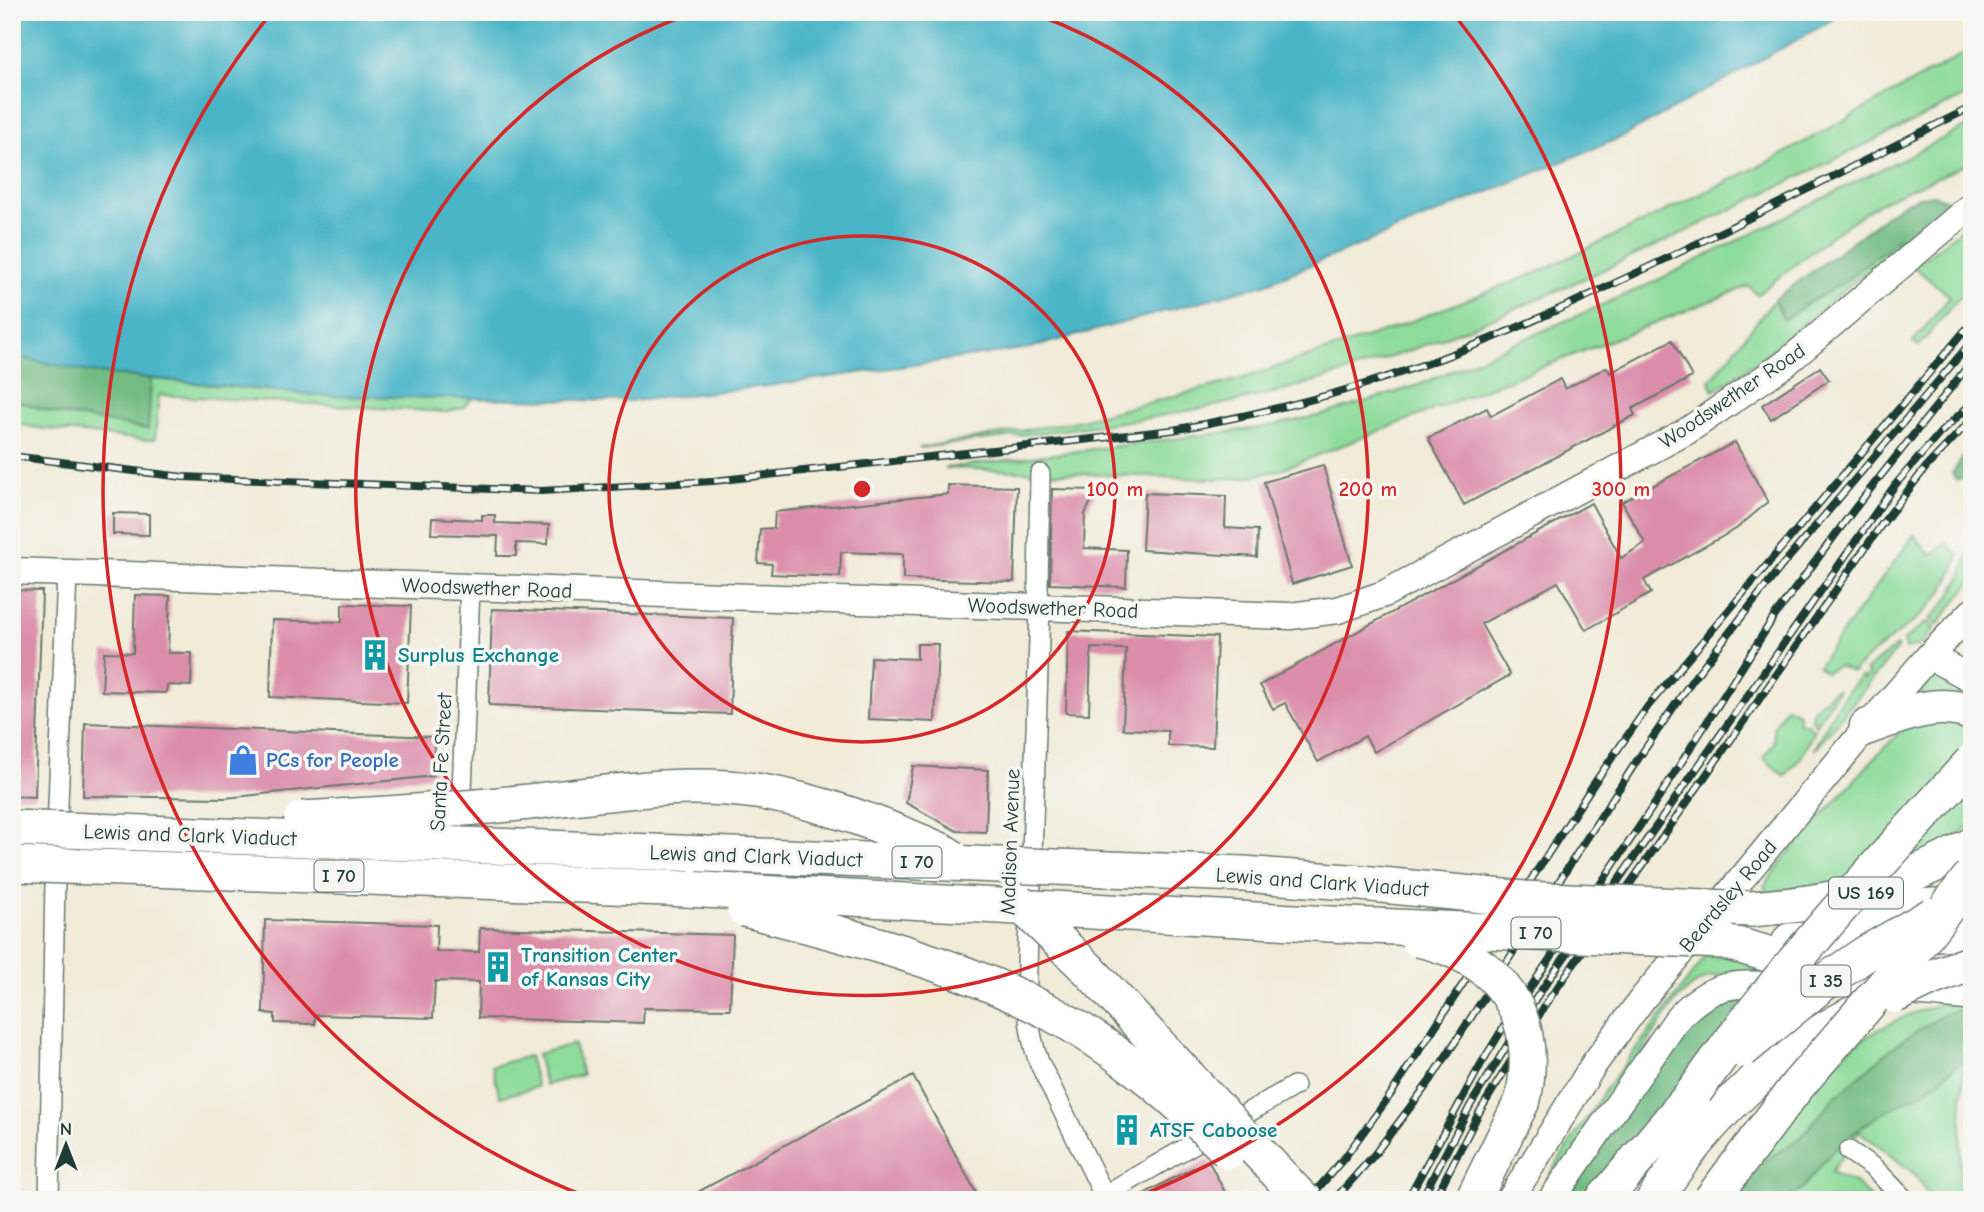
<svg xmlns="http://www.w3.org/2000/svg" width="1984" height="1212" viewBox="0 0 1984 1212" font-family="'Comic Neue',sans-serif">
<rect width="100%" height="100%" fill="#f6f6f2"/>
<filter id="ink" filterUnits="userSpaceOnUse"><feTurbulence type="fractalNoise" baseFrequency=".0143" numOctaves="2"/><feDisplacementMap in="SourceGraphic" scale="14" xChannelSelector="R" yChannelSelector="G"/><feConvolveMatrix kernelMatrix="1 2 1 2 8 2 1 2 1" color-interpolation-filters="sRGB"/></filter>
<filter id="wash" filterUnits="userSpaceOnUse"><feTurbulence type="fractalNoise" baseFrequency=".00686" numOctaves="4" result="noise"/><feDisplacementMap in="SourceGraphic" scale="28" xChannelSelector="R" yChannelSelector="G"/><feGaussianBlur stdDeviation="1.57" result="paint"/><feColorMatrix in="noise" values="0 0 0 0 0 0 0 0 0 0 0 0 0 0 0 0 0 1.4 0 .05"/><feComposite in="paint" operator="in"/></filter>
<g filter="url(#wash)">
<rect width="100%" height="100%" fill="#f1ebd8"/>
<path fill="#8edc9b" stroke="#568c68" stroke-width="2" d="M1972,49V93C1871,142 1769,191 1668,240C1546,297 1422,353 1291,388C1170,421 1043,431 919,448L1077,421L1234,381L1386,331L1536,273L1770,161Z
M1972,124V162L1879,203L1834,234L1757,295L1749,286L1277,471L1242,478L1210,479L945,468L1259,428L1322,415L1419,385L1650,284Z
M1966,225L1972,253V282L1919,346L1913,342L1950,297L1914,267Z
M1910,236L1762,357L1714,391L1710,381L1774,300L1784,320C1804,305 1824,295 1844,282C1866,268 1884,241 1910,236Z
M151,379L325,396L473,398L462,408L446,412L159,395L155,439L145,440L38,428L12,423V399L54,413L148,429Z
M1972,518V582L1937,625L1930,619C1951,599 1966,574 1970,546C1971,536 1970,526 1972,518Z
M1914,535L1931,555L1946,543L1959,555C1941,619 1893,628 1853,672L1838,666L1825,672L1818,666Z
M1927,622L1935,628L1921,645L1906,649L1903,641Z
M1896,646L1898,648L1814,750C1826,723 1840,697 1861,676L1864,679L1869,673L1866,670Z
M1941,674L1972,690V702L1919,696L1932,677Z
M1834,690H1838L1816,725L1811,719C1811,704 1825,701 1834,690Z
M1786,707L1799,713V723H1806L1814,730L1802,756L1785,776L1763,758L1774,742L1773,728Z
M1919,717L1972,724V823L1958,836L1897,875L1763,893L1766,889L1764,886L1786,856L1879,753L1904,728Z
M1706,956L1742,958L1824,977C1788,975 1735,965 1702,980C1691,985 1684,993 1676,1001L1544,1195L1541,1200H1533L1605,1090Z
M1965,999L1959,1200H1931L1916,1175L1859,1131L1831,1172L1855,1183L1873,1200H1703L1852,1046C1887,1023 1923,1005 1965,999Z
M574,1044L582,1075L545,1085L537,1054Z
M529,1056L537,1087L500,1097L492,1066Z"/>
<path fill="#72bc83" stroke="#487c5c" stroke-width="2" d="M1934,195L1951,201L1910,236L1898,239L1844,282L1807,303L1784,320L1774,300L1902,204L1919,197Z
M12,356L90,372L151,379L148,429L54,413L12,399Z
M1972,445V478L1956,480L1952,473Z
M1742,995V1012L1588,1200H1566L1690,1017L1703,1006Z
M1968,1007L1972,1010V1047L1969,1055L1926,1091L1884,1112L1855,1132L1831,1153L1800,1191L1782,1200H1714L1729,1183L1799,1139L1835,1097L1898,1043L1944,1014Z"/>
<path fill="#4ab5c7" stroke="#34797e" stroke-width="2" d="M12,12H1847L1622,137L1265,284L1030,348L768,386L633,401L325,396L90,372L12,356Z"/>
<g id="blocks">
<path fill="#db8daa" d="M1672,340L1692,377L1632,409L1635,415L1464,505L1428,438L1487,408L1491,416L1560,379L1565,389L1607,367L1610,373Z
M1820,367L1829,380L1771,419L1762,405Z
M1735,442L1768,502L1736,529L1644,580L1651,593L1586,630L1558,582L1481,624L1510,675L1374,752L1365,736L1318,762L1285,703L1273,709L1260,685L1591,503L1621,558L1645,543L1622,502Z
M1323,465L1352,565L1292,584L1264,482Z
M948,485L1017,487L1014,582L903,579V554L841,552L840,577L771,574L772,564L758,563L760,529L774,528L775,512L948,494Z
M1052,489L1097,490L1085,514L1084,548L1127,550L1126,587L1050,584Z
M1145,493L1226,496L1225,528L1258,530L1257,557L1142,550Z
M113,513L149,514V535L113,534Z
M482,515H495V523L549,525L548,544L516,543V556H497L498,536L431,534L432,518L482,520Z
M12,590L42,591L35,797L12,796Z
M135,595L170,596L168,653H192L191,686L167,685L166,693L102,691L104,652L133,653Z
M342,604L411,606L407,703L270,697L272,620L342,622Z
M492,609L733,618L730,714L489,705Z
M1068,631L1217,637L1213,747L1168,746V731L1123,729L1126,649L1091,648L1089,714L1066,713Z
M917,644H938L935,722L868,719L871,657L917,659Z
M85,723L435,737L434,776L225,798L83,796Z
M913,766L988,770L986,832L957,831L906,803Z
M265,920L437,925L436,951L479,952L480,928L733,935L730,1009L644,1008L643,1023L478,1018L479,982L435,981L433,1018L315,1015V1024L275,1023V1014L263,1013Z
M913,1076L980,1200H683Z
M1208,1160L1229,1200H1133L1164,1183Z"/>
</g>
</g>
<g filter="url(#ink)">
<use href="#blocks" fill-opacity="0" stroke="#687a6d" stroke-width="2"/>
<g fill="none" stroke-linecap="round" stroke-linejoin="round">
<defs>
<path id="street" d="M1040,474L1038,589L1040,607C1037,700 1034,793 1031,886C1029,942 1019,1010 1039,1062L1104,1195
M461,817L470,587
M1849,1151L1874,1168L1905,1200
M49,1200L55,881L67,574
M1096,1200L1294,1086"/>
<path id="secondary" d="M12,571L1290,616L1338,610L1384,594L1687,431L1785,364L1972,205
M1929,656L1972,679
M1510,1200L1594,1064L1643,998L1867,727L1929,656L1972,612
M1551,1200L1678,1018C1715,978 1740,984 1790,986"/>
<path id="highway" d="M1867,727C1901,715 1936,699 1972,713
M1751,909C1841,902 1892,890 1972,845
M1849,910L1957,905
M1723,941L1851,978L1885,985L1972,993
M1790,941L1972,931
M1473,1200L1523,1099
M1603,1200L1695,1091
M1654,1200C1706,1119 1776,1051 1863,1009"/>
</defs>
<use href="#street" stroke="#687a6d" stroke-width="22"/>
<use href="#secondary" stroke="#687a6d" stroke-width="29"/>
<use href="#highway" stroke="#687a6d" stroke-width="38"/>
<use href="#street" stroke="#fff" stroke-width="19"/>
<use href="#secondary" stroke="#fff" stroke-width="26"/>
<use href="#highway" stroke="#fff" stroke-width="35"/>
<defs>
<path id="rail" d="M12,456L183,477L541,491L713,481L1173,430C1244,417 1315,401 1384,378C1487,345 1585,298 1682,251C1779,204 1875,155 1972,107
M1308,1200L1345,1157L1391,1094L1593,785L1648,706L1972,322
M1334,1200L1374,1155L1430,1081L1638,759L1693,679L1780,568L1972,341
M1407,1200L1481,1064L1503,1028L1660,796L1774,617L1856,507L1972,361
M1421,1200L1470,1106L1538,995L1895,485L1940,433L1972,403
M1434,1200L1480,1111L1547,1002L1882,524L1927,466L1972,419"/>
</defs>
<use href="#rail" stroke="#1f3d34" stroke-width="8"/>
<use href="#rail" stroke="#f6f6f2" stroke-width="5" stroke-dasharray="16" stroke-linecap="butt"/>
<defs>
<path id="highway-bridge" d="M302,819C378,815 453,810 529,802C603,794 681,780 756,791C821,801 882,825 942,851L953,858
M12,828L1243,874L1361,883L1524,899L1751,909
M12,864L667,888L1349,925L1723,941
M1017,901L1088,969L1303,1200
M745,909C848,936 952,961 1047,1011C1115,1046 1174,1097 1228,1151
M1418,939C1500,957 1541,1015 1523,1099
M1895,995L1933,977L1972,963
M1742,1050L1826,981L1865,954L1933,915
M1695,1091C1778,973 1874,868 1972,762
M1711,1200L1797,1086L1911,954L1972,875"/>
</defs>
<use href="#highway-bridge" stroke="#687a6d" stroke-width="38" stroke-linecap="butt"/>
<use href="#highway-bridge" stroke="#fff" stroke-width="35"/>
</g>
</g>
<g fill="none" stroke="#d62828" stroke-width="3.5">
<circle cx="862" cy="489" r="253"/>
<path d="M1035 14A506 506 0 1 1 689 14"/>
<path d="M590 1198A759 759 0 0 1 268 17M1456 17A759 759 0 0 1 1134 1198"/>
</g>
<defs>
<symbol id="building-bare" viewBox="-9 -9 18 18"><path d="M-4-6H4V6H1V3H-1V6H-4ZM-2.5-4.3h1.7v1.8h-1.7ZM.8-4.3h1.7v1.8H.8ZM-2.5-1h1.7V.8h-1.7ZM.8-1h1.7V.8H.8Z" fill="#0f9aa8" stroke="#f6f6f2" stroke-width="2.5" paint-order="stroke"/></symbol>
<symbol id="shop-bare" viewBox="-9 -9 18 18"><path d="M-5-2.5h2.3a2.7 3.5 0 0 1 5.4 0H5L5.5 6h-11ZM-1.5-2.5h3a1.5 2.3 0 0 0-3 0Z" fill="#3f7fe0" stroke="#f6f6f2" stroke-width="2.5" paint-order="stroke"/></symbol>
</defs>
<g fill-rule="evenodd">
<use href="#building-bare" x="353" y="633" width="44" height="44"/>
<use href="#shop-bare" x="221" y="738" width="44" height="44"/>
<use href="#building-bare" x="476" y="945" width="44" height="44"/>
<use href="#building-bare" x="1105" y="1108" width="44" height="44"/>
</g>
<g text-anchor="middle" dominant-baseline="central" stroke-width="7" stroke-linejoin="round" paint-order="stroke">
<g fill="#f6f6f2" stroke="#60746d" stroke-width="2">
<rect x="892.5" y="846.5" width="49" height="31" rx="5"/>
<rect x="314.5" y="860.5" width="49" height="31" rx="5"/>
<rect x="1829" y="877.5" width="74" height="31" rx="5"/>
<rect x="1511.5" y="917.5" width="49" height="31" rx="5"/>
<rect x="1801.5" y="965.5" width="49" height="31" rx="5"/>
</g>
<g font-size="19" font-weight="bold" fill="#1f3d34">
<text x="917" y="862">I 70</text>
<text x="339" y="876">I 70</text>
<text x="1866" y="893">US 169</text>
<text x="1536" y="933">I 70</text>
<text x="1826" y="981">I 35</text>
</g>
<g font-size="21" fill="#1f3d34" stroke="#f6f6f2">
<text transform="translate(1732 396) rotate(-34)">Woodswether Road</text>
<text transform="translate(487 588) rotate(2)">Woodswether Road</text>
<text transform="translate(1053 608) rotate(2)">Woodswether Road</text>
<text transform="translate(441 762) rotate(-87)">Santa Fe Street</text>
<text transform="translate(190 835) rotate(2)">Lewis and Clark Viaduct</text>
<text transform="translate(1010 842) rotate(-88)">Madison Avenue</text>
<text transform="translate(756 856) rotate(2)">Lewis and Clark Viaduct</text>
<text transform="translate(1322 882) rotate(4)">Lewis and Clark Viaduct</text>
<text transform="translate(1728 896) rotate(-50)">Beardsley Road</text>
</g>
<g font-size="21" font-weight="bold" fill="#0d838f" stroke="#f6f6f2" text-anchor="start">
<text x="398" y="655">Surplus Exchange</text>
<text x="521" y="955">Transition Center<tspan x="521" dy="24">of Kansas City</tspan></text>
<text x="1150" y="1130">ATSF Caboose</text>
</g>
<g font-size="21" font-weight="bold" fill="#366cbe" stroke="#f6f6f2" text-anchor="start">
<text x="266" y="760">PCs for People</text>
</g>
</g>
<circle cx="862" cy="489" r="10" fill="#d62828" stroke="#f6f6f2" stroke-width="3.5"/>
<g font-size="21" text-anchor="middle" font-weight="bold" fill="#d62828" stroke="#f6f6f2" stroke-width="7" stroke-linejoin="round" paint-order="stroke">
<text x="1115" y="496">100 m</text>
<text x="1368" y="496">200 m</text>
<text x="1621" y="496">300 m</text>
</g>
<rect width="1984" height="1212" fill="none" stroke="#f6f6f2" stroke-width="42"/>
<g transform="translate(66 1145)" stroke="#f6f6f2" stroke-width="5" paint-order="stroke">
<path d="M0-5L12 26L0 18L-12 26Z" fill="#1f3d34"/>
<text y="-10" font-size="19" font-weight="bold" text-anchor="middle" fill="#1f3d34">N</text>
</g>
</svg>
